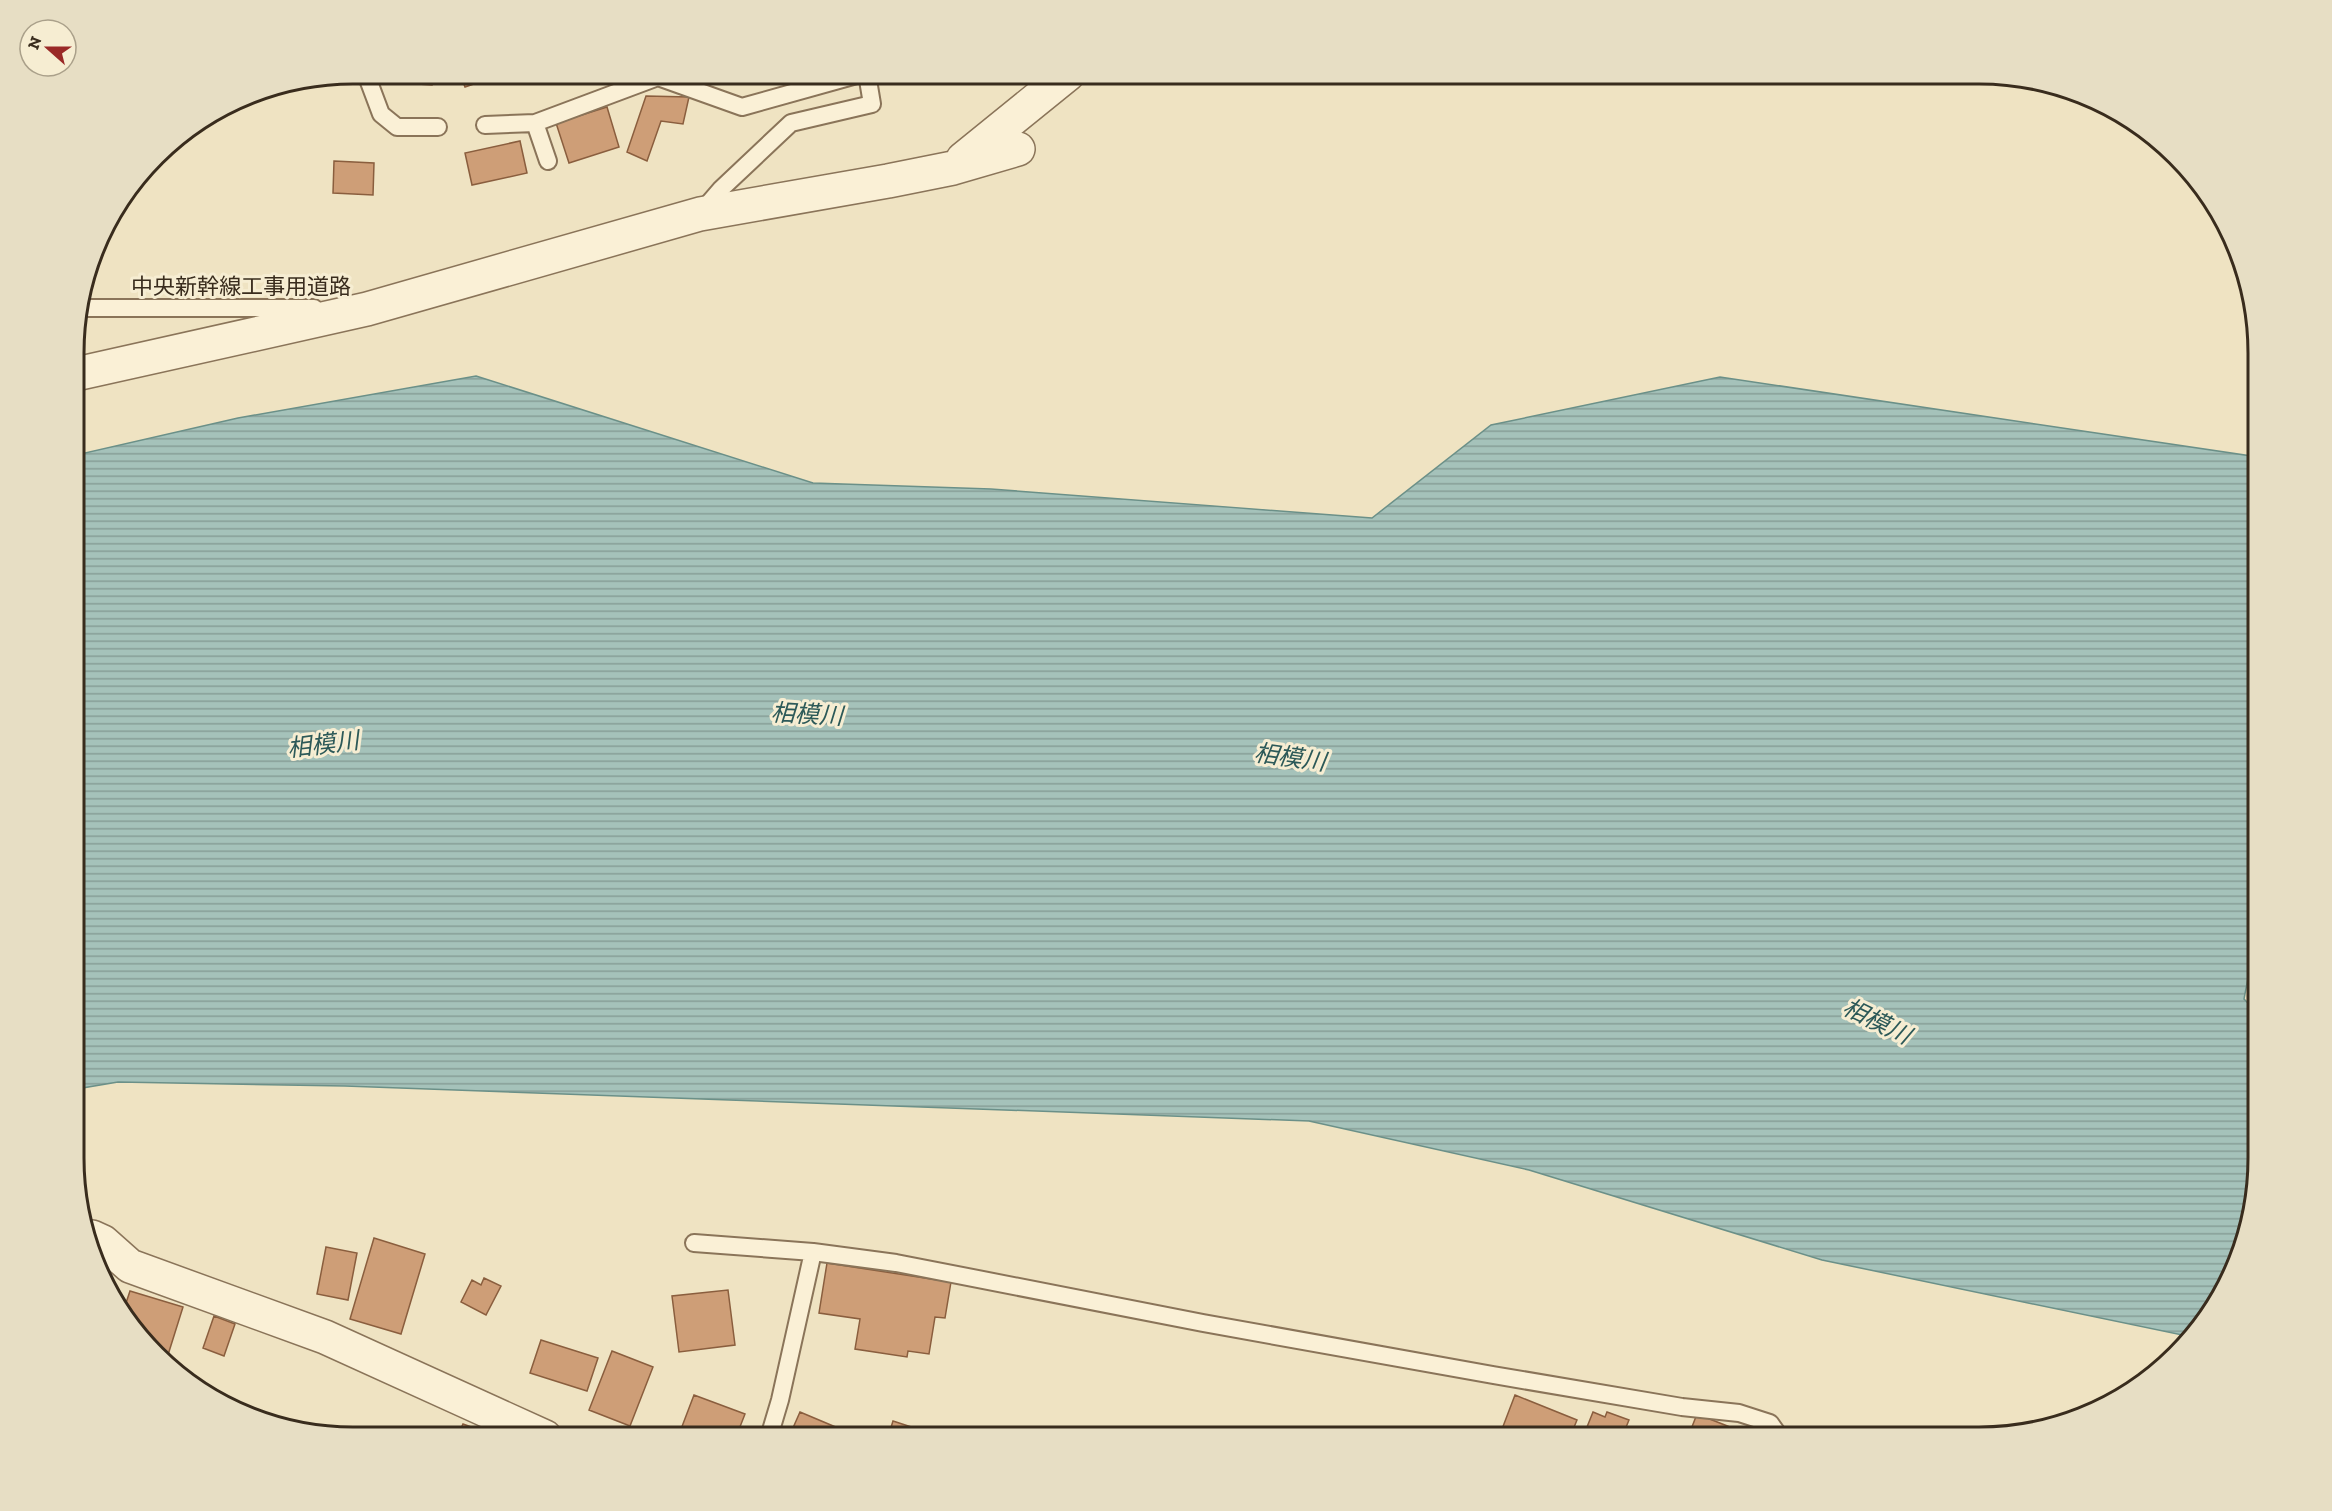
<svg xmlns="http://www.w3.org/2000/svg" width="2332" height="1511" viewBox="0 0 2332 1511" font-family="'Zilla Slab','Noto Sans JP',serif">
<defs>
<pattern id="water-rules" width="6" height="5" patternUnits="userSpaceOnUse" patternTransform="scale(1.5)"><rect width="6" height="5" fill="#a5c2ba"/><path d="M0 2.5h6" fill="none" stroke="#879e97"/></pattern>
</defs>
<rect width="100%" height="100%" fill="#efe3c2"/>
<path fill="url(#water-rules)" stroke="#6b9088" stroke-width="1.5" d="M476,376L813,483L991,489L1372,518L1491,425L1720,377L2258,457V926L2244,999L2258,1013V1176L2244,1248L2212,1313L2187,1336L1822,1260L1529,1170L1309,1121L345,1086L118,1082L76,1089V455L238,418Z"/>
<path fill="#ce9e77" stroke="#8a5e3e" stroke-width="1.5" d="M388,74H433L432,85L387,82Z
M460,74H503L465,87Z
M646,96L689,97L683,124L661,121L647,161L627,152Z
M607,107L619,147L569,163L556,123Z
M520,141L527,173L472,185L465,153Z
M334,161L374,163L373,195L333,193Z
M374,1238L425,1254L401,1334L350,1319Z
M326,1247L357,1253L348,1300L317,1294Z
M827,1263L951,1282L945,1318L935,1317L929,1354L908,1351L907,1357L855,1349L860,1319L819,1313Z
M484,1278L501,1286L486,1315L461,1302L472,1280L481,1285Z
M728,1290L735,1345L679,1352L672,1296Z
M130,1291L183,1307L167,1358L122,1315Z
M214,1316L235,1324L224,1356L203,1348Z
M541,1340L598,1358L587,1391L530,1373Z
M612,1351L653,1367L630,1426L589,1410Z
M694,1395L745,1414L736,1437H724L716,1434L715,1437H678Z
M1515,1395L1577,1420L1570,1437H1499Z
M800,1412L845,1431L842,1437H789Z
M1593,1412L1605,1417L1607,1412L1629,1420L1622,1437H1583Z
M1697,1414L1740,1431L1737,1437H1688Z
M893,1421L942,1437H888Z
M463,1424L499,1437H457Z"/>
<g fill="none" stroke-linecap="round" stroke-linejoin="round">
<defs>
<path id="lane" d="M366,74L381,114L397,127H438
M535,123L548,161
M485,125L535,123L658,77L742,107L860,74
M702,211L721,189L791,123L872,104L867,74
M78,308H314
M694,1243L813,1252L896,1263L1203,1323L1493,1375L1682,1407L1739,1413L1770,1423L1780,1437
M769,1437L780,1400L813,1252"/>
<path id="street" d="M963,159L1068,74
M76,374L367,309L700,214L888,181L953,168L1018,149
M92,1237L103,1242L130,1266L325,1337L545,1437"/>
</defs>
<use href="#lane" stroke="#8a7459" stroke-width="20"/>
<use href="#street" stroke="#8a7459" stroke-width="36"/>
<use href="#lane" stroke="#faf0d6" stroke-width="16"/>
<use href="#street" stroke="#faf0d6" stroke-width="33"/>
</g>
<g text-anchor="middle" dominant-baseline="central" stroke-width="6" stroke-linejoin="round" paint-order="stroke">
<g font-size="22" fill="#392c1d" stroke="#f6edd2">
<text x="241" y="286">中央新幹線工事用道路</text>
</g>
<g font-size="24" font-style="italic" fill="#2c5958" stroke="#f6edd2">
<text transform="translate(807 714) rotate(3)">相模川</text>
<text transform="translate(323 744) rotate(-7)">相模川</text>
<text transform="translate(1290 757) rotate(8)">相模川</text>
<text transform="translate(1877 1021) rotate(26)">相模川</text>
</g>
</g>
<path d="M0 0H2332V1511H0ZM353 84H1979A269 269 0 0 1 2248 353V1158A269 269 0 0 1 1979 1427H353A269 269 0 0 1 84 1158V353A269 269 0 0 1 353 84Z" fill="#e7dec4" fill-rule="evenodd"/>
<path fill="none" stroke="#392c1d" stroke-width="3" d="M353 84H1979A269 269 0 0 1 2248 353V1158A269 269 0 0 1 1979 1427H353A269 269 0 0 1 84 1158V353A269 269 0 0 1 353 84Z"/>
<g transform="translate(48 48) rotate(291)"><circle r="28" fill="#f6edd2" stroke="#aaa08a" stroke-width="1.5"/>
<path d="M0-4.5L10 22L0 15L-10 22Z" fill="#9a2927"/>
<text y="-9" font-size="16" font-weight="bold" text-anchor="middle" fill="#392c1d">N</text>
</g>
</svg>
